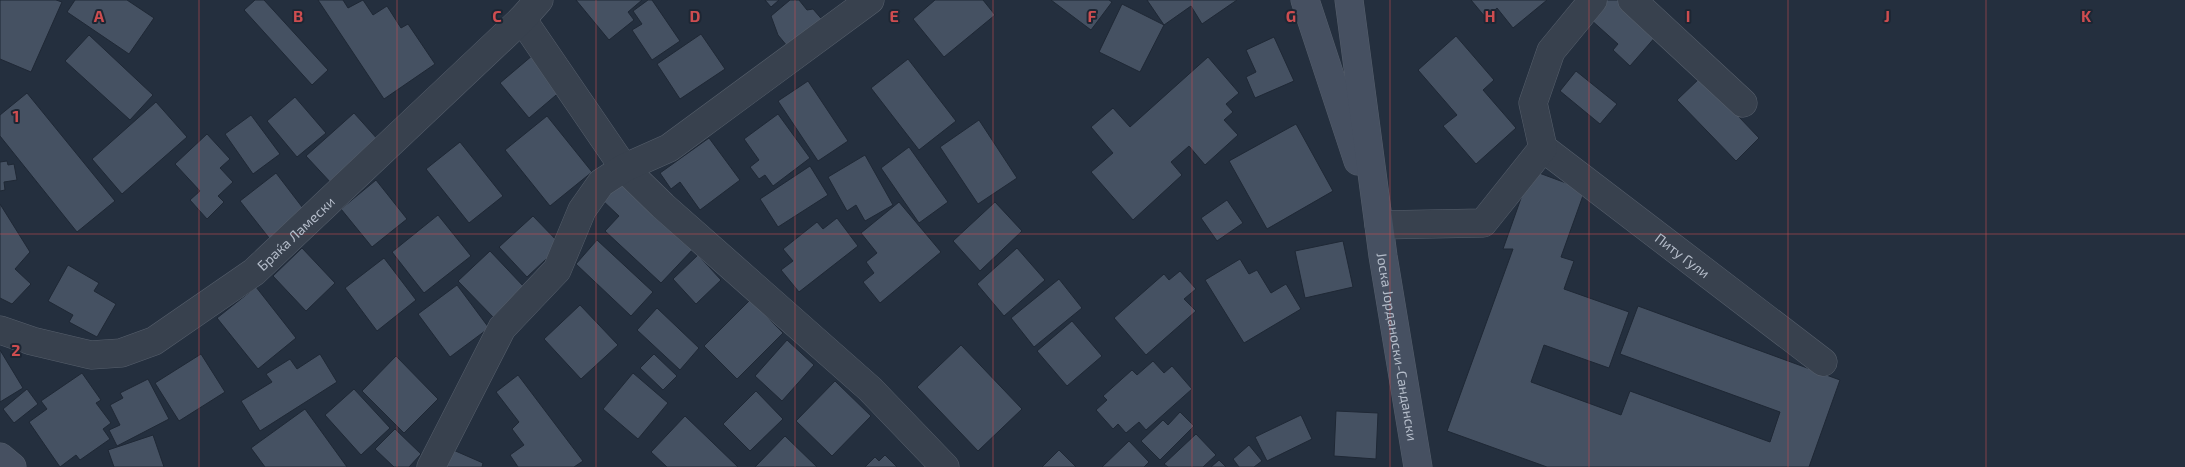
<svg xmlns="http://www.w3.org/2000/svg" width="2185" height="467" viewBox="0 0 2185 467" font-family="'Exo 2',sans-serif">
<rect width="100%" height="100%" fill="#242f3e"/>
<path fill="#455162" stroke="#1f2835" d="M0,0H56L62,2L31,72L0,59Z
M75,0H127L154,18L129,54L67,12Z
M255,0H264L328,70L312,85L244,10Z
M318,0H343L348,8L363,0L373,15L387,6L401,28L408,24L435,64L384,99Z
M576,0H642L628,12L634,20L609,40Z
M648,0H652L680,41L652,60L632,30L642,24L633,11Z
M765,0H779L771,7Z
M790,0H799L807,10L813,9L826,24L792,52L778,35L771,16Z
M935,0H983L995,15L944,57L913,19Z
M1051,0H1109L1112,2L1091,30Z
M1147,0H1237L1202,24L1191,6L1164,25Z
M1471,0H1547L1513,28L1497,8L1486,18Z
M1607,0H1619L1657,35L1630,66L1613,50L1618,44L1590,19Z
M1122,4L1164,25L1140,72L1099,52Z
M701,34L725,69L680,99L657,64Z
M89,35L153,95L130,120L65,61Z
M1456,36L1494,80L1483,90L1516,128L1476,164L1443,126L1457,115L1418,70Z
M1274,37L1294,81L1255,98L1246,77L1256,72L1246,50Z
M533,55L562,90L529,118L500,83Z
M1208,57L1239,93L1226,104L1233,112L1224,120L1238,135L1205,165L1189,146L1171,162L1182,175L1133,220L1091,172L1113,153L1091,127L1113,108L1130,127Z
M908,59L956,121L919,150L871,88Z
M1576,71L1617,104L1600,124L1560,91Z
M1701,77L1759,138L1736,161L1677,100Z
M808,81L848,141L818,161L778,101Z
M27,93L115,201L77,232L0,136V115Z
M295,97L326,133L297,157L267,121Z
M156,102L187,137L122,194L92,159Z
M354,113L380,142L332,184L306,156Z
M778,114L810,158L773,186L765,175L759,179L750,167L759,160L744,139Z
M251,115L280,154L253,174L225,134Z
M547,116L592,172L550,206L505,150Z
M979,120L1017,178L978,204L940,147Z
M1296,124L1333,191L1267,229L1229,161Z
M207,134L230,159L220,168L233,182L218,196L224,202L207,219L190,200L200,191L175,164Z
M709,138L740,180L700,210L680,182L671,189L660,173Z
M460,142L503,196L469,223L426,169Z
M909,147L948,202L919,223L881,168Z
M865,155L893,205L865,221L856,205L847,211L828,177Z
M7,161L8,165L14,164L17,180L4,182L5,190L0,191V162Z
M810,166L828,195L778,227L760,199Z
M1531,170L1585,190L1561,257L1574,261L1564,289L1629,312L1609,368L1544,345L1531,382L1621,415L1630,391L1770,442L1780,412L1620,354L1638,306L1840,380L1809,467H1547L1447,431L1513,249H1503Z
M276,173L309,216L273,243L240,201Z
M622,177L695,247L661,283L605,231L619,216L601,199Z
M376,180L407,219L372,247L341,209Z
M1227,200L1243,223L1217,241L1201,218Z
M899,202L941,252L880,303L863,282L874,273L866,262L877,253L861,233Z
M995,202L1022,231L980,271L953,241Z
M0,204L30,252L15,269L31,284L12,304L0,298Z
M438,215L471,256L424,293L392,252Z
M533,216L561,245L527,277L499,247Z
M837,218L858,246L799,292L781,270L793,261L783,249L817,222L823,229Z
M597,240L653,292L631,316L576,264Z
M1343,241L1353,287L1305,298L1295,251Z
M302,248L335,283L306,311L273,276Z
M1017,248L1045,280L1004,316L977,284Z
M490,251L525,288L494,318L458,281Z
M698,255L721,280L696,304L673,279Z
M384,258L416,300L377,331L345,288Z
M1240,259L1249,274L1257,270L1271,293L1286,284L1301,309L1244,343L1205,280Z
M68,265L99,283L94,291L116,304L97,337L69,322L73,315L48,301Z
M1180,271L1196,289L1184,299L1196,311L1146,355L1114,318L1164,274L1169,280Z
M1059,279L1082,308L1034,347L1011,318Z
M457,285L489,328L450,357L418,314Z
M256,287L296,338L258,369L217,318Z
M750,300L783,333L737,379L704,346Z
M580,305L618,345L581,379L544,339Z
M657,308L699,348L680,370L637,330Z
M1072,321L1102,356L1067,386L1037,351Z
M787,340L814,365L782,401L755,376Z
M961,345L1022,409L978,451L917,387Z
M0,350L23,388L0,402Z
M201,354L225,392L179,421L155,383Z
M320,354L337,382L260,431L241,401L272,382L266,374L290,359L297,369Z
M654,354L677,376L663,390L640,368Z
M396,356L438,399L404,433L362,391Z
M1153,361L1164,373L1172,366L1192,389L1146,430L1139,422L1126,433L1118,424L1113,429L1096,410L1107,400L1103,396L1132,370L1137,375Z
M82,373L101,400L96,403L111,423L103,429L110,439L80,460L76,455L60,467L29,422L47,409L41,401Z
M633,373L668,403L638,439L603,409Z
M518,375L583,461L574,467H518L510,455L524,445L512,429L519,422L496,392Z
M148,379L169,419L117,446L109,430L120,425L110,405L123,398L120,393Z
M835,381L871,416L832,456L796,421Z
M27,389L38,404L14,423L3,409Z
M354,389L390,428L361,455L325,415Z
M756,391L783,419L750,451L723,424Z
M305,409L347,467H265L251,448Z
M1336,411L1378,413L1376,459L1334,456Z
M1180,412L1194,426L1160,460L1141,441L1163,420L1168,425Z
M1301,415L1312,439L1267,461L1255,437Z
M685,416L738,467H667L651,452Z
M395,429L421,454L409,467H394L375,449Z
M1196,434L1216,455L1203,467H1168L1164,464Z
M153,435L164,467H114L108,450Z
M785,436L817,467H755Z
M1129,441L1149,462L1144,467H1102Z
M1249,445L1262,461L1254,467H1239L1233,459Z
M451,449L483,463L482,467H444Z
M1059,450L1076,467H1042Z
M885,455L897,467H865L875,457L879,461Z
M1219,460L1226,467H1211Z"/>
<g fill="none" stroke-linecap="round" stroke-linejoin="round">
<defs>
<g id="street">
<path d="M1632,0L1743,103"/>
<path d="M522,19L624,168L663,206L870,389L945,467"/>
<path id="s1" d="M1543,148L1823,362"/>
<path d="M1379,225L1483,223L1543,148L1533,103L1551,51L1593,0"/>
<path id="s2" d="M0,330L32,341L91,355L121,353L154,341L254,272L522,19L539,0"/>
<path d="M431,467L502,328L557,270L582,210L601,183L624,168L669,148L870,0"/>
</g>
<g id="secondary">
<path d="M1305,0L1358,161"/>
<path id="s3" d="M1349,0L1383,256L1418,467"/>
<path d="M0,457L12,467"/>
</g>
</defs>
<use href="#street" stroke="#565f6c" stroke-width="29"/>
<use href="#secondary" stroke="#565f6c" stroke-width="29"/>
<use href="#street" stroke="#38414e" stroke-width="28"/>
<use href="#secondary" stroke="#465061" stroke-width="28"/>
</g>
<path fill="none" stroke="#ce4d50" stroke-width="1" stroke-opacity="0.55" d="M199,0V467M397,0V467M596,0V467M795,0V467M993,0V467M1192,0V467M1390,0V467M1589,0V467M1788,0V467M1986,0V467M0,234H2185"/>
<g text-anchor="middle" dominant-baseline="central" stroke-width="4" stroke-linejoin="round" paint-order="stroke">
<g font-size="14" fill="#b4bcc9" stroke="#1d2633">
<text stroke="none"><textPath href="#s2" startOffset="338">Браќа Ламески</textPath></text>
<text stroke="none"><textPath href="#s1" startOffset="176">Питу Гули</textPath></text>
<text stroke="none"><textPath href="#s3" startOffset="350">Јоска Јорданоски-Сандански</textPath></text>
</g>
</g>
<g font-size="16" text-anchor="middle" font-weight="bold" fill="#ce4d50" stroke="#1d2633" stroke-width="4" stroke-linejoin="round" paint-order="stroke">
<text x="99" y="22">A</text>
<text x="298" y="22">B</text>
<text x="497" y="22">C</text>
<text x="695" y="22">D</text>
<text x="894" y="22">E</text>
<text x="1092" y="22">F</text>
<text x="1291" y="22">G</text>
<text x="1490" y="22">H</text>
<text x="1688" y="22">I</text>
<text x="1887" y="22">J</text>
<text x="2086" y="22">K</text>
<text x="16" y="122">1</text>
<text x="16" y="356">2</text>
</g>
</svg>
